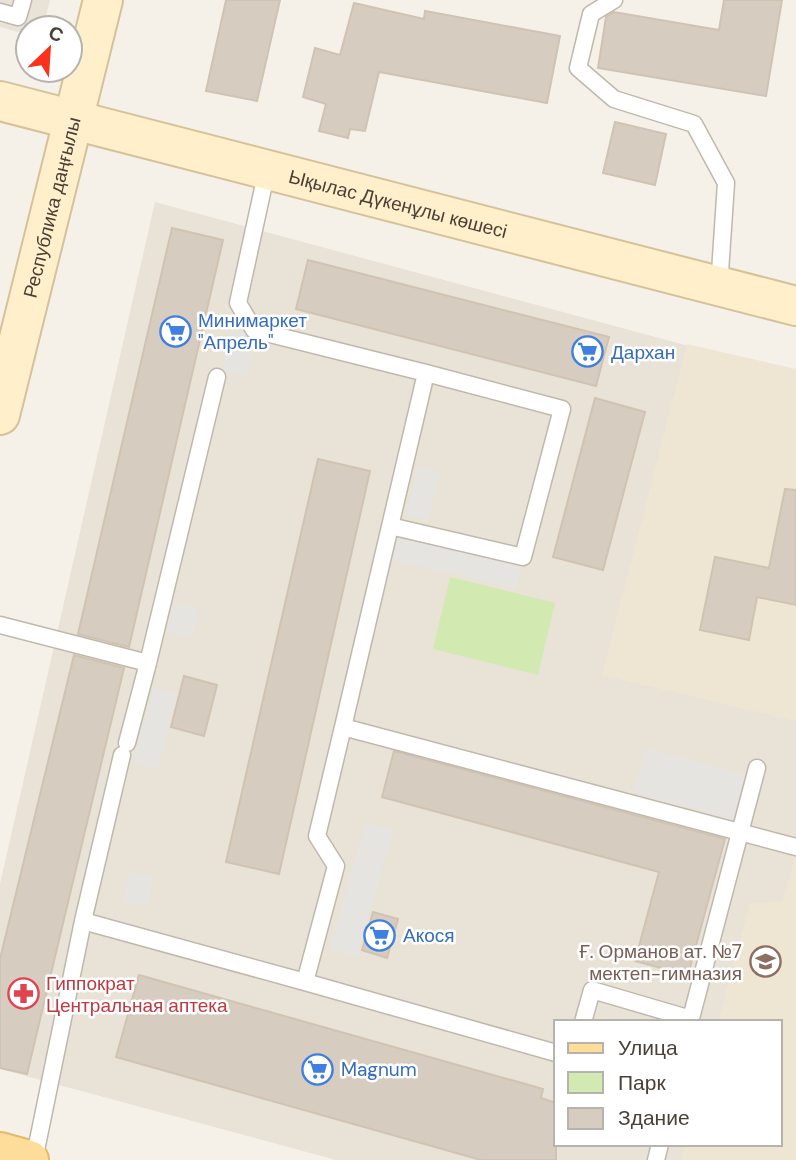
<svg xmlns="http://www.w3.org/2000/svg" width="796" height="1160" viewBox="0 0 796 1160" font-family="'DM Sans',sans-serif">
<rect width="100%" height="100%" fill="#f5f1e9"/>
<path fill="#e9e2d7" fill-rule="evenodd" d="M0,0H50L43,28H28V35L0,27Z
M155,202L796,375V1160H336L0,1069V884ZM556,1022H780V1144H556Z"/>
<path fill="#eee5d3" d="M687,344L796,369V721L602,675Z
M796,854V1160H681L685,1144H780V1022H718L750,903L782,902Z"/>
<path fill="#d3e9b2" d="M450,577L555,603L538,675L433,649Z"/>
<path fill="#e6e4e1" d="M232,330L256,335L246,376L222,370Z
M418,467L440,473L428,520L406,514Z
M397,532L522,562L516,589L390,559Z
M174,603L199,609L192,637L167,631Z
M153,687L177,694L157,770L133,763Z
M645,748L744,775L733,819L634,792Z
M366,823L393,830L357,957L330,949Z
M130,872L153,877L147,906L124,901Z"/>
<path fill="#d6ccbf" stroke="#d1c3b2" stroke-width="2" d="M226,0H280L257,101L206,91Z
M724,0H782L766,96L598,68L606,17L614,12L719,30Z
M354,3L424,19L425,11L560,36L547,103L379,72L365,131L350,129L348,138L319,131L326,104L303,97L315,48L340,55Z
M615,122L666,134L655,185L603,173Z
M172,228L223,240L129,647L78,634Z
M308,260L609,337L596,386L296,309Z
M595,398L645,412L603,570L553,557Z
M318,459L370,471L279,874L226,862Z
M785,489L796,490V605L757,597L749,640L700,630L715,557L769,568Z
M74,655L124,668L27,1074L0,1068V959Z
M184,676L217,685L204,736L171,727Z
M394,751L725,839L688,975L635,961L659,872L382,797Z
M373,912L398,919L387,958L362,950Z
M139,975L543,1089L541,1098L556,1103V1160H481L116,1057Z"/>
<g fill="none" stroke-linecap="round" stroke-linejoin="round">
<defs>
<path id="lane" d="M614,0L591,14L578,68L614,99L694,124L726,183L719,287
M0,12L18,17L23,0
M267,170L238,303L254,330L426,373L343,727L796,847
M390,526L523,557L562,409L426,373
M0,625L148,663L127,743
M148,663L217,377
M83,921L305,982L336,866L317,836L343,727
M305,982L556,1053
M583,1022L592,990L691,1019
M690,1022L757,768
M34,1160L83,921L122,755
M656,1160L660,1144"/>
<g id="secondary">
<path id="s1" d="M0,101L796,306"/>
<path id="s2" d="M0,415L103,0"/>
</g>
<path id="primary" d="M0,1152L29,1160"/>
</defs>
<use href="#lane" stroke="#c0b8ac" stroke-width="19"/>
<use href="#secondary" stroke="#d5c299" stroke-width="42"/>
<use href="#primary" stroke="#e5b968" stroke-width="42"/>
<use href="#lane" stroke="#fff" stroke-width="16"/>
<use href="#secondary" stroke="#ffefca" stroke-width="38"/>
<use href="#primary" stroke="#fedc99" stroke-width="38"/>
</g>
<defs>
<symbol id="supermarket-ring" viewBox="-11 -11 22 22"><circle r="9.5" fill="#fff" stroke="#3f7fe0" stroke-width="1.5"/><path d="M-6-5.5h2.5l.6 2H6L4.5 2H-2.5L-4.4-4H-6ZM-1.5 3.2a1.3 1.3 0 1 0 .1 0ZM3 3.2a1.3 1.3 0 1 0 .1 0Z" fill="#3f7fe0"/></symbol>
<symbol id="school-ring" viewBox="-11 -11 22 22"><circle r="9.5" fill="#fff" stroke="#8d6e63" stroke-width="1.5"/><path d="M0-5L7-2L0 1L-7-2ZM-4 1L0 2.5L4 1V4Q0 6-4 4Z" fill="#8d6e63"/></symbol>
<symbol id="pharmacy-ring" viewBox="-11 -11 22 22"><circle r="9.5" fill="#fff" stroke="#e0444e" stroke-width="1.5"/><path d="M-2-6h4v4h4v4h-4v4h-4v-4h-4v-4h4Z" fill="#e0444e"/></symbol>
</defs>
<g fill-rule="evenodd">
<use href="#supermarket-ring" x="158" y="314" width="35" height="35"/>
<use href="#supermarket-ring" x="570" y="334" width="35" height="35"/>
<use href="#supermarket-ring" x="362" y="918" width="35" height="35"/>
<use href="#school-ring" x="748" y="944" width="35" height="35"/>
<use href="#pharmacy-ring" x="6" y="976" width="35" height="35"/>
<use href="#supermarket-ring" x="300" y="1052" width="35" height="35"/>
</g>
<g text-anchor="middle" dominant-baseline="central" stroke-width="5" stroke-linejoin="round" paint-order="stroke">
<g font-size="19" fill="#494137" stroke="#fff">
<text stroke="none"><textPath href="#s1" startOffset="411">Ықылас Дүкенұлы көшесі</textPath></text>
<text stroke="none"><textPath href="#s2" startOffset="214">Республика даңғылы</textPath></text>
</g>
<g font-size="19" fill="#366cbe" stroke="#fff" text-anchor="start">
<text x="198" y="320">Минимаркет<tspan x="198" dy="22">"Апрель"</tspan></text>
<text x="611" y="352">Дархан</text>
<text x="403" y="935">Акося</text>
<text x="341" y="1069">Magnum</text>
</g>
<g font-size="19" fill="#785e54" stroke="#fff" text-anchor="end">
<text x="742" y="951">Ғ. Орманов ат. №7<tspan x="742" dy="22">мектеп-гимназия</tspan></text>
</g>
<g font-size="19" fill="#be3a42" stroke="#fff" text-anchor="start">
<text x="46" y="983">Гиппократ<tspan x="46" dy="22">Центральная аптека</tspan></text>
</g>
</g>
<rect x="554" y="1020" width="228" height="126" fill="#ffffff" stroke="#b6b3af" stroke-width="2"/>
<rect x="568" y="1043" width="35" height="10" fill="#fedc99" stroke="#b6b3af" stroke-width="2"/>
<text x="618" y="1055" font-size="21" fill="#494137">Улица</text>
<rect x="568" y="1072" width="35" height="21" fill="#d3e9b2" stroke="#b6b3af" stroke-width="2"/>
<text x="618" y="1090" font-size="21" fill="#494137">Парк</text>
<rect x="568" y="1108" width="35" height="21" fill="#d6ccbf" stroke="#b6b3af" stroke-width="2"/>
<text x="618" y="1125" font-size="21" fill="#494137">Здание</text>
<g transform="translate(49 49) rotate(25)"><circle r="33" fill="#ffffff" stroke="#b6b3af" stroke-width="2"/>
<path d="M0-5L12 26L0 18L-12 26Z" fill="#fa311b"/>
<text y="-10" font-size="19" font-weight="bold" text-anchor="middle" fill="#494137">С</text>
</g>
</svg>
